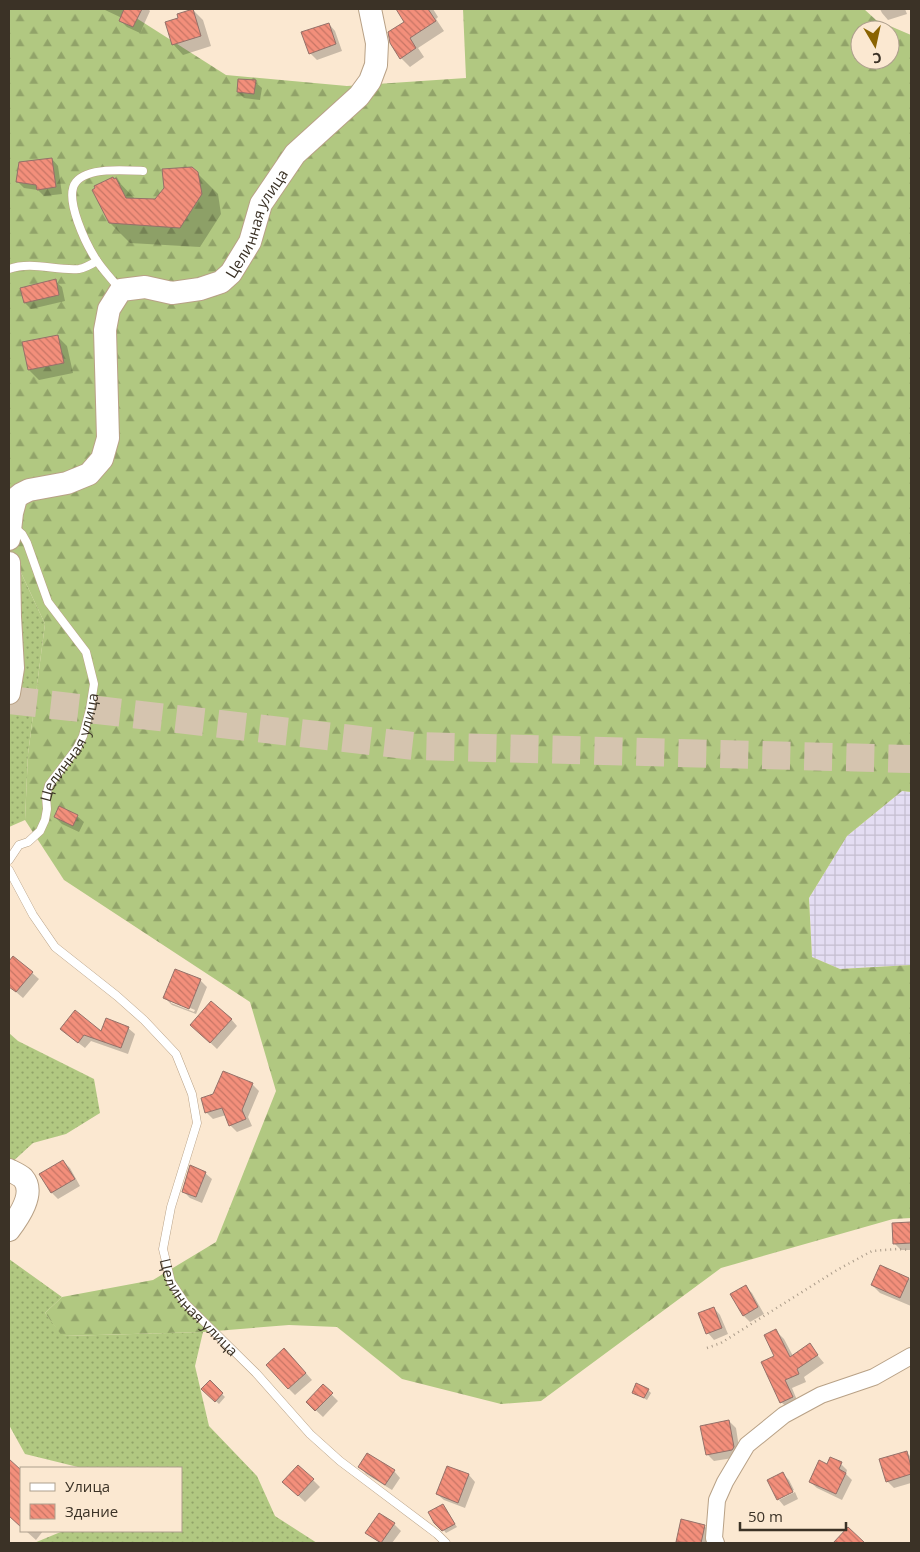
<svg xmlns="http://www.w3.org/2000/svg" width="920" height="1552" viewBox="0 0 920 1552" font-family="'Open Sans',sans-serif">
<defs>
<pattern id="industrial-grid" width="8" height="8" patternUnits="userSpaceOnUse" patternTransform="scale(1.25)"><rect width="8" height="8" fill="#e4ddf3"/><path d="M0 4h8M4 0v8" fill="none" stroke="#c4bed0"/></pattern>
<pattern id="grass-dots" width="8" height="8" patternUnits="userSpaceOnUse" patternTransform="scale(1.25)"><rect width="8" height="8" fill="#b1c881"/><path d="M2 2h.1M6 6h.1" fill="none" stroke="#91a369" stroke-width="1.8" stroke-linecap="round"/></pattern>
<pattern id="forest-firs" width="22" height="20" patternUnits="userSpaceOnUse" patternTransform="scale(1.25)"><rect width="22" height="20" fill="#b1c881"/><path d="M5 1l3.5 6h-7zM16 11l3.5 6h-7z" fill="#91a369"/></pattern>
<pattern id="building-back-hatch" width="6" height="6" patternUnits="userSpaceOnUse" patternTransform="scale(1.25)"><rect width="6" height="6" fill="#f38f7b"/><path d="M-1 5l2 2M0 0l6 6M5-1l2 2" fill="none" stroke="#c67565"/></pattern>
</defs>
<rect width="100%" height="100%" fill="#fbe8d1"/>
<path fill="url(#industrial-grid)" d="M902,791L911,792V965L840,969L812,957L809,898L847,836Z"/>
<path fill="url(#grass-dots)" d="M9,547L45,624L28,754L25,820L9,827Z
M9,1033L18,1041L94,1079L100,1113L66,1134L33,1143L9,1165Z
M9,1259L62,1297L45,1313L63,1336L203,1332L195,1366L209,1426L257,1476L275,1516L317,1543H34L63,1531H181V1468H82L25,1454L9,1425Z"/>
<path fill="url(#forest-firs)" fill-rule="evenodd" d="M9,9H122L226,75L347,86L466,78L463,9H864L876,20L911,35V792L902,791L847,836L809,898L812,957L840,969L911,965V1218L893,1219L721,1268L541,1401L501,1404L402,1379L337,1327L289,1325L203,1332L62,1336L45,1313L62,1297L153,1280L216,1242L276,1091L250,1002L64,880L25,820L28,754L45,624L9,547ZM860,30H890V60H860Z"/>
<path fill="#0003" fill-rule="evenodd" d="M103,9H148L150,11L140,33L127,27L120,20L122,18Z
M397,9H433L438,17L436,19L444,31L418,48L424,57L410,67L401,58L406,22Z
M880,9H905L907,14L888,20L882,13Z
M193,10L203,20L211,46L183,55L173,44Z
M329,24L335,31L342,51L317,60L310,53Z
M255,82L262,88L260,100L244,98L238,92Z
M52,159L58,166L62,194L44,196L38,190L24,188L18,182Z
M197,173L218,194L221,214L200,247L130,243L110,223L97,188L116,179L136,200H155Z
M55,281L62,287L65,301L31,309L25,303Z
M57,336L67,346L73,373L39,380L29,370Z
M77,816L84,822L79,832L62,824L55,817Z
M14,957L39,979L23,998L9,986V963Z
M200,980L207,987L196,1014L172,1005L165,998ZM171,1000L195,1010L194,1012L171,1003Z
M231,1019L237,1026L217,1049L198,1031Z
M128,1028L135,1034L128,1054L91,1041L85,1048L68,1035L102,1033Z
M252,1084L259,1091L248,1117L252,1126L237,1132L230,1125L226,1115L213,1119L206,1112Z
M63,1161L70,1168L80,1186L58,1199L52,1193Z
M205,1173L212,1179L202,1203L190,1198L183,1191Z
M911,1223V1250H901L894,1243L893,1224Z
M881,1266L911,1280V1306L880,1293L872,1285Z
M745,1286L752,1293L764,1314L750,1322L744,1316Z
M714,1308L720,1315L728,1334L714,1340L708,1333Z
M776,1331L784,1339L793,1356L809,1345L824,1363L804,1377L806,1382L792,1388L799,1405L789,1409L781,1402L776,1357Z
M291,1356L312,1380L295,1395L289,1389Z
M210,1382L225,1397L219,1404L203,1389Z
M323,1386L338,1401L323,1417L307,1402Z
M648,1390L651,1393L647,1400L633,1392Z
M729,1421L736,1428L740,1454L739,1457L714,1461L707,1454Z
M906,1452L911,1457V1483L894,1488L887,1481Z
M9,1461L21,1472V1527L10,1516L16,1509L9,1503Z
M841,1464L847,1470L846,1474L852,1480L842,1500L817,1488L810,1482L828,1466Z
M299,1466L320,1487L305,1502L284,1482Z
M360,1467L394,1471L400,1478L392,1490L366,1474Z
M448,1467L469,1475L475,1482L465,1508L444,1500L437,1494Z
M783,1474L789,1480L794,1490L779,1498V1500L778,1499Z
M795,1492L798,1499L784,1506L779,1500Z
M445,1508L457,1527L446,1533L430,1513Z
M394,1524L401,1531L392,1543H380L367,1533Z
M704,1526L711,1532L708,1543H679L677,1541Z
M26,1531H43L36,1540Z"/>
<path fill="url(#building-back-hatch)" stroke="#947169" d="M124,9H142L133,27L119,21Z
M193,9L201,36L172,45L165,22L178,18L177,14Z
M396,9H428L436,21L410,38L416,48L400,59L390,43L388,32L404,22Z
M329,23L336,44L309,54L301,32Z
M238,79L256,80L254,94L237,92Z
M52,158L56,187L37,190L36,185L16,182L19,162Z
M192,167L198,172L202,194L180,228L109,223L92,190L95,188L94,186L113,177L114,179L116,178L126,198L155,199L164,188L162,169Z
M56,279L59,295L24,303L20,288Z
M58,335L64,363L28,370L22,342Z
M59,806L78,815L73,826L54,817Z
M13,956L33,972L16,992L9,987V961Z
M175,969L201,979L189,1009L163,998Z
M211,1001L232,1019L210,1043L190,1025Z
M75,1010L101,1031L106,1018L129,1027L121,1048L84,1035L78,1043L60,1029Z
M223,1071L253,1083L242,1110L246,1119L229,1126L222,1108L205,1113L201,1098L213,1094Z
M63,1160L75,1179L51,1193L39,1174Z
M190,1165L206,1172L196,1197L182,1192Z
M911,1222V1243L893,1244L892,1223Z
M880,1265L909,1278L900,1298L871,1285Z
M746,1285L758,1307L743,1316L730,1294Z
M714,1307L722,1328L706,1334L698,1313Z
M776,1329L790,1357L810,1343L818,1355L797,1369L799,1374L785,1380L793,1397L780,1403L761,1362L774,1356L764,1335Z
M284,1348L306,1373L288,1389L266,1365Z
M210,1380L223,1393L215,1402L201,1389Z
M636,1383L649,1389L644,1398L632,1393Z
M323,1384L333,1393L315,1411L306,1402Z
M729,1420L734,1447L732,1450L706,1455L700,1426Z
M907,1451L911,1467V1474L886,1482L879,1459Z
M367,1453L395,1470L385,1485L358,1467Z
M830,1457L842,1462L839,1469L846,1473L836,1494L809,1482L819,1460L827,1464Z
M9,1459L21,1470V1527L9,1516Z
M298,1465L314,1479L298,1496L282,1482Z
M447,1466L469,1474L458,1503L436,1494Z
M783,1472L793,1492L777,1500L767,1480Z
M443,1504L455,1524L442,1531L434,1523L428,1512Z
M379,1513L395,1523L381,1543L365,1533Z
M681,1519L705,1525L701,1543L676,1542Z
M848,1527L865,1543H833Z"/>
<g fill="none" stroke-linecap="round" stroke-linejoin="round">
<path stroke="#d5c4af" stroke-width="28" stroke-dasharray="28 14" stroke-linecap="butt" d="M9,700L414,746L911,759"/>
<defs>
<g id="lane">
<path d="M9,269C32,261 56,271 79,269C85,268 92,264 97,261"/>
<path d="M120,289C112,280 104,271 97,261C87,246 63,198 76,182C88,167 126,170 143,171"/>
<path id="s1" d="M9,860L19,845L28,842L40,831L45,820L47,809L46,796L49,785L77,748L83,736L90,709L94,684L86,652L48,602L27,543L22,534L15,528"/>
<path id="s2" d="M9,870L33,915L55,947L117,996L144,1020L176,1054L192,1094L197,1123L171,1207L163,1249L171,1282L185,1303L256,1373L310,1434L340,1461L437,1534L446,1543"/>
</g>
<path id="street" d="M716,1543L714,1538L717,1500L725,1482L747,1445L784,1415L821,1395L874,1377L911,1356"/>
<g id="secondary">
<path id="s3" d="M9,539L12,513L16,498L21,494L29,490L67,483L89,474L102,459L108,438L105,330L109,309L121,290L145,287L172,293L200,289L221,282L231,273L250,242L261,204L295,154L359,96L370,81L376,65L377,43L370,9"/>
<path d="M9,563L10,617L13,668L9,693"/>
<path d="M9,1170C13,1172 20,1175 23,1178C36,1193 18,1218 9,1230"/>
</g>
</defs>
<use href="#lane" stroke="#b8a186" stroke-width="9"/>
<use href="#street" stroke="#b8a186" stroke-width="18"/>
<use href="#secondary" stroke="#b8a186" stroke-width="24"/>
<path stroke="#aa9b89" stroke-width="2.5" stroke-dasharray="1 4" stroke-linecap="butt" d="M707,1348L721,1343L837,1270L872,1251L897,1249L911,1250"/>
<use href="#lane" stroke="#fff" stroke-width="8"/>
<use href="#street" stroke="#fff" stroke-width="16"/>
<use href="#secondary" stroke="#fff" stroke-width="22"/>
</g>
<g text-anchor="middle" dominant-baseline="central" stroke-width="5" stroke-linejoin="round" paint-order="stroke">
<g font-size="15" fill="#3b3226" stroke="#fbe8d1">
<text stroke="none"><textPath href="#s3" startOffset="485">Целинная улица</textPath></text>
<text stroke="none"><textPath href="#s1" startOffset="135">Целинная улица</textPath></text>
<text stroke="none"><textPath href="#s2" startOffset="525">Целинная улица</textPath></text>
</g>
</g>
<rect width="920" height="1552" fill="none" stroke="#3b3226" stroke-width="20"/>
<rect x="20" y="1467" width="162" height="65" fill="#fbe8d1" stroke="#ae9f8d"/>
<rect x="30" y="1483" width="25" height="8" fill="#ffffff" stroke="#ae9f8d"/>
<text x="65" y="1492" font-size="15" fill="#3b3226">Улица</text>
<rect x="30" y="1504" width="25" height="15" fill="url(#building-back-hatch)" stroke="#ae9f8d"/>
<text x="65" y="1517" font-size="15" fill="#3b3226">Здание</text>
<g transform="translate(875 45) rotate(171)"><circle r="24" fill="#fbe8d1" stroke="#ae9f8d"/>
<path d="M0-4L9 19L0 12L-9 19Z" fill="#8a6302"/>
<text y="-8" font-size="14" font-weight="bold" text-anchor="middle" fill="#3b3226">С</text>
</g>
<path d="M740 1522v8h106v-8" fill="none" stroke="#3b3226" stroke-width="2.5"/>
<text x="748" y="1522" font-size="15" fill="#3b3226" stroke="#fbe8d1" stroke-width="4" paint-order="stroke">50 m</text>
</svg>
